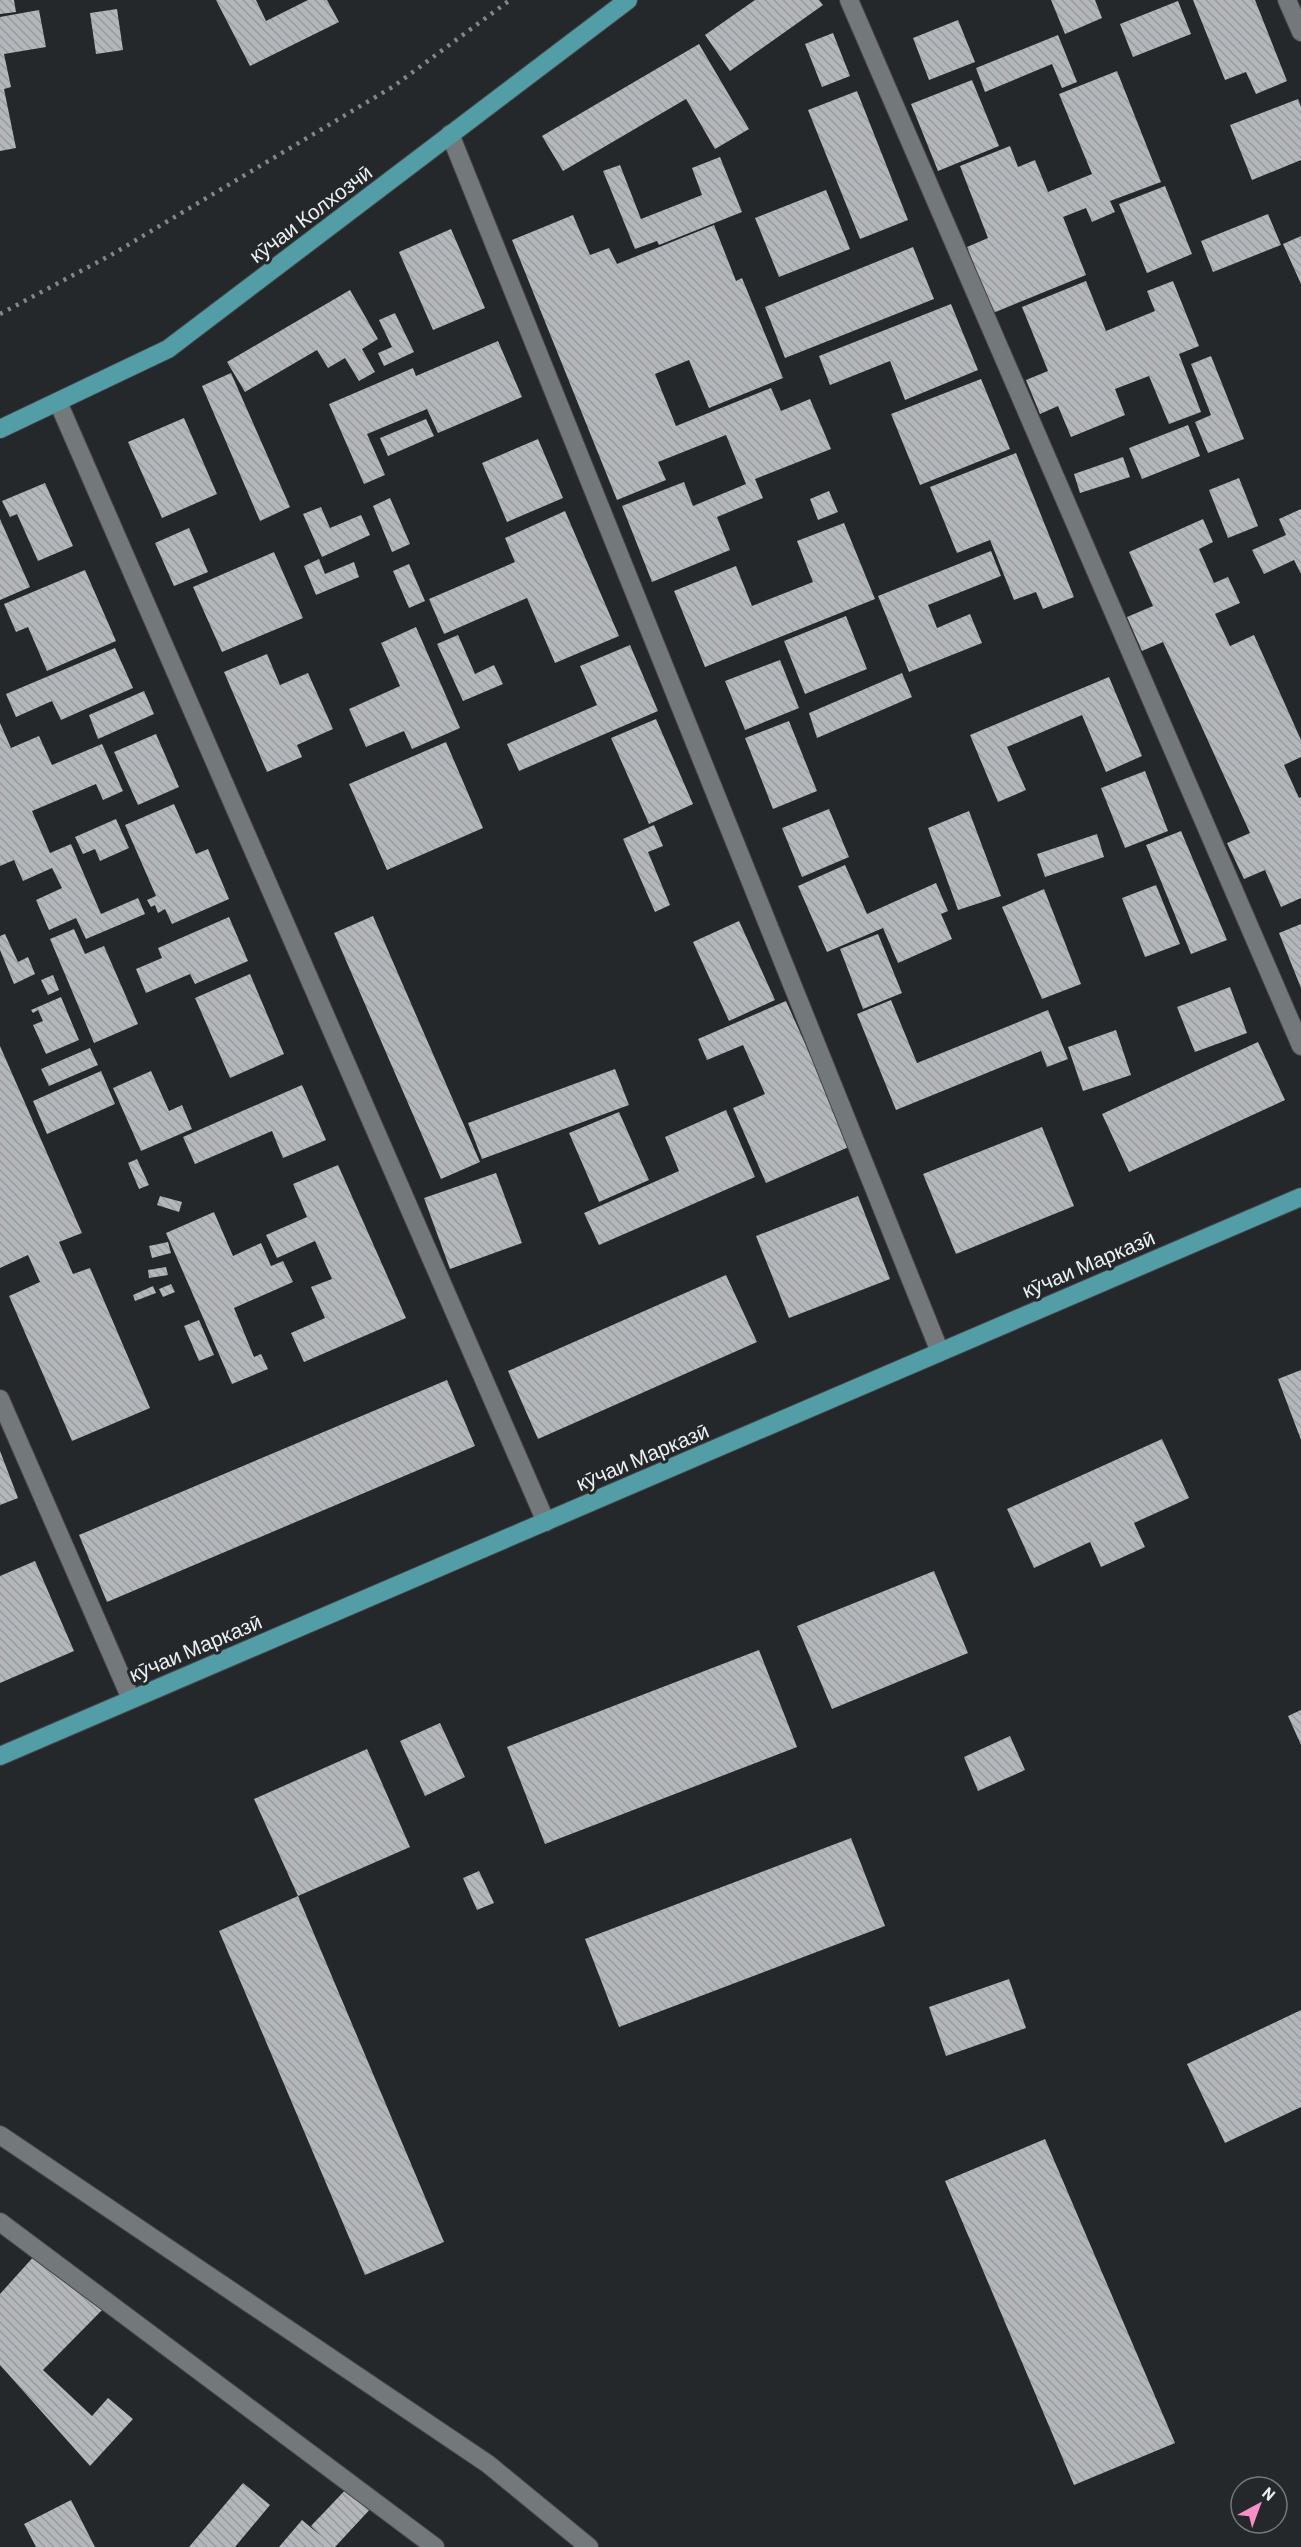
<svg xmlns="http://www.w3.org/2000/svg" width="1301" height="2547" viewBox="0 0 1301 2547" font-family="Barlow,sans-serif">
<defs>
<pattern id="building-back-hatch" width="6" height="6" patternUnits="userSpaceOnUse" patternTransform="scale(1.5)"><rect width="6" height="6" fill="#b3b6bb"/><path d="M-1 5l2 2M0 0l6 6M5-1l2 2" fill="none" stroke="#989a9e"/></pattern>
</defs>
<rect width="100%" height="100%" fill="#24282a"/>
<path fill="url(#building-back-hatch)" d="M0,0H14L16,12L0,14Z
M216,0H256L266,21L308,0H327L339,22L250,66Z
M755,0H819L823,5L730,71L705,35Z
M1051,0H1095L1102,18L1065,34Z
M1193,0H1255L1287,81L1256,94L1246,72L1225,80Z
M1178,1L1191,34L1133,57L1120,24Z
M117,9L123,50L96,54L90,13Z
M39,10L46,47L4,54L11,87L4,89L16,148L0,151V17Z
M958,20L975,62L929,80L913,38Z
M833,33L850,76L822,87L805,44Z
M1058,35L1077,82L1062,88L1052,64L985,92L976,68Z
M699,44L749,129L715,149L686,99L563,171L542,136Z
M1117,71L1161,182L1110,201L1115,212L1092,222L1086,208L1063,217L1086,275L993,313L967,247L988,238L960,166L1010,146L1018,167L1035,160L1048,192L1092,174L1059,94Z
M972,80L999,146L938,171L911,104Z
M857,91L908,220L860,239L808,110Z
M1298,99L1301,107V160L1252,180L1230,125Z
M720,157L742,212L659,245L657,241L635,249L603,171L620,165L641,219L702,195L692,168Z
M1165,186L1192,254L1147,273L1119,204Z
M826,190L850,249L779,277L755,218Z
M1268,214L1281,245L1213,272L1201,241Z
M573,215L590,255L609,248L617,264L714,225L736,281L742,278L783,378L709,408L689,360L655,374L676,426L771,388L781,411L810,399L831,449L755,479L763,498L717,517L730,550L652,582L622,506L684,482L693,506L746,484L726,435L658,462L666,480L617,500L512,240Z
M451,229L485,308L433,330L399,252Z
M1301,236V284L1283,244Z
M913,247L934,299L785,358L765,307Z
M1086,281L1106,331L1155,311L1147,291L1173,281L1199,346L1179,354L1201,412L1169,424L1149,376L1115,389L1125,415L1071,437L1058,406L1040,414L1026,380L1048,371L1022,307Z
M350,290L378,339L362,349L375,372L359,381L345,358L328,368L317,350L245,392L227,362Z
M951,304L978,370L905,400L890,361L830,385L819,356Z
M395,313L414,352L384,366L378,353L392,347L379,320Z
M498,341L522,397L438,433L427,409L367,434L385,475L364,484L329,404L413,368L416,376Z
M1211,356L1244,439L1208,453L1195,422L1211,415L1191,364Z
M231,373L290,507L260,521L202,386Z
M981,379L1010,449L920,485L891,414Z
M184,418L217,494L162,518L128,442Z
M426,419L434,436L388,456L380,438Z
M1188,425L1200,456L1142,479L1129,448Z
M538,439L563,498L507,522L482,463Z
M1016,453L1074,597L1043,609L1036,592L1014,600L990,540L957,553L930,487Z
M1123,457L1130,477L1080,493L1074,474Z
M1239,478L1258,526L1228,538L1209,490Z
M45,483L73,546L38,561L17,514L10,517L2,501Z
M829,491L838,512L818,520L810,499Z
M390,498L410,544L392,552L373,506Z
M321,507L330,528L361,515L370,535L322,557L303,514Z
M1301,509V574L1294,560L1264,574L1252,550L1286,535L1279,519Z
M565,511L619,636L555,663L527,598L444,634L429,599L515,562L505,538Z
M0,519L30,587L0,600Z
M1203,519L1213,542L1199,549L1214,583L1228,577L1240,603L1215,614L1230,646L1254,635L1301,740V757L1284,765L1299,798L1301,797V898L1281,907L1265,870L1244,879L1227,843L1250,833L1163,642L1142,651L1127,617L1153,606L1129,552Z
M844,523L875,599L705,667L674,591L736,566L752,606L813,582L797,541Z
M189,528L208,572L174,586L155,543Z
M991,551L1001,576L928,605L937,628L970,614L982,643L909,672L878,596Z
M274,552L303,618L222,652L193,587Z
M319,559L325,574L354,562L359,577L316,595L304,566Z
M409,564L425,601L409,608L393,571Z
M85,570L116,641L47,671L28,627L16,632L4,604Z
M846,616L867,669L805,694L784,641Z
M416,627L460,728L412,749L404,731L366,747L349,709L400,686L381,643Z
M458,635L475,674L494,665L503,684L463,701L437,644Z
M630,645L658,711L519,771L507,744L597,705L580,666Z
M115,648L133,688L61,720L52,701L16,717L6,694Z
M267,654L280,685L308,673L333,729L297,745L302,757L267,772L224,672Z
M780,660L799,708L745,730L725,681Z
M902,673L912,697L817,738L809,713Z
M1109,677L1142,756L1106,772L1082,715L1007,747L1026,790L998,802L970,735Z
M144,691L154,714L98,739L89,715Z
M656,719L693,804L649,824L611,738Z
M789,721L817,791L773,809L745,738Z
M0,723L11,748L39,736L52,765L102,744L123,791L103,800L96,784L32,811L50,853L71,844L101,914L138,898L145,914L86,939L76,918L49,930L36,900L62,888L52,868L23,881L14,860L0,866Z
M156,734L179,787L138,805L114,752Z
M446,742L483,828L387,870L349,784Z
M1145,771L1168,831L1125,848L1101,788Z
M174,804L196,854L208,849L229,899L172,924L165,909L158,913L155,905L151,907L147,900L156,896L125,825Z
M829,809L849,857L802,877L782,828Z
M969,811L1001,896L958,910L928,828Z
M116,819L129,848L100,861L95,849L83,854L75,837Z
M654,825L663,846L648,852L670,905L655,912L623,839Z
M1181,831L1227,940L1191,954L1146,845Z
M1097,834L1104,857L1045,877L1037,854Z
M845,865L867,914L936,883L948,911L941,914L952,939L898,963L883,928L827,952L798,886Z
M1156,885L1180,944L1145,957L1122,898Z
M1044,889L1081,984L1042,999L1002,907Z
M373,916L480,1162L441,1179L334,933Z
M229,917L248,961L195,984L190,974L146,993L136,969L162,958L158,948Z
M739,921L775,1000L729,1021L693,942Z
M1301,924V988L1279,933Z
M74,929L85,954L104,946L138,1024L94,1043L50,939Z
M5,934L18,962L28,957L35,974L14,984L0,950V936Z
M878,934L902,993L863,1009L840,949Z
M250,974L284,1054L230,1078L195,998Z
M53,975L59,990L48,995L41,980Z
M1230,987L1247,1033L1195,1052L1177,1007Z
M61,997L79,1040L46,1054L33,1025L43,1021L38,1010L33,1013L31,1010Z
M891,1000L917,1063L1048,1010L1068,1059L1047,1067L1041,1051L896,1110L857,1014Z
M786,1001L851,1146L766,1183L733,1108L765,1094L743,1045L707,1060L698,1039Z
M1116,1030L1131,1075L1083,1091L1068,1047Z
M1258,1042L1285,1100L1129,1172L1102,1114Z
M0,1046L82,1233L59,1242L73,1274L90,1268L150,1408L72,1441L9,1296L40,1282L28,1255L0,1268Z
M90,1048L98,1065L49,1086L41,1069Z
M615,1069L629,1105L482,1159L468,1123Z
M101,1071L115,1104L47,1134L33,1101Z
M151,1071L169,1111L182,1105L192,1129L141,1151L113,1088Z
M302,1085L326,1140L283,1158L272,1131L195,1164L183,1137Z
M726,1110L755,1177L599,1245L584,1213L679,1171L665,1137Z
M619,1112L649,1180L599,1202L569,1133Z
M1042,1127L1074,1206L956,1254L923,1174Z
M137,1159L149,1185L139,1189L128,1163Z
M338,1165L406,1318L304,1362L291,1333L325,1318L311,1287L332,1279L315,1241L277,1258L266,1235L307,1217L293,1184Z
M496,1173L522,1243L450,1269L424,1198Z
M160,1196L182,1202L179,1212L157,1205Z
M858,1196L890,1279L789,1318L756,1236Z
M214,1212L233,1256L261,1243L271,1266L283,1261L293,1282L234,1308L254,1357L261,1354L268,1369L232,1384L166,1233Z
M168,1242L171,1253L152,1258L149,1246Z
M166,1267L168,1275L149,1278L148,1270Z
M726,1275L757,1342L538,1439L508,1371Z
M171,1284L175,1292L163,1297L159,1289Z
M153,1286L156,1293L135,1301L133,1295Z
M199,1320L214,1355L199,1361L184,1326Z
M1301,1370V1440L1278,1379Z
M447,1380L475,1446L107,1602L79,1535Z
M1162,1439L1189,1498L1134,1523L1145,1547L1101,1567L1090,1542L1034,1568L1007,1509Z
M0,1451L18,1498L0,1505Z
M35,1561L74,1651L0,1683V1576Z
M934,1571L968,1653L832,1709L797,1626Z
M759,1650L797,1747L545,1844L507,1747Z
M1301,1710V1745L1288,1716Z
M440,1723L465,1777L425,1796L400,1741Z
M1010,1736L1025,1770L978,1791L964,1757Z
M367,1749L410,1847L298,1896L254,1799Z
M851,1838L885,1926L619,2027L585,1939Z
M479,1871L494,1903L477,1910L463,1878Z
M298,1896L444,2242L365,2275L219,1931Z
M1009,1979L1026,2028L946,2056L929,2007Z
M1301,2010V2107L1225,2143L1187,2064Z
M1045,2139L1175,2443L1074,2485L945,2181Z
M36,2254L108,2304L43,2370L92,2416L108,2398L133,2419L90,2466L0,2365V2294Z
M243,2483L270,2505L235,2547H189Z
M351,2484L374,2505L335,2547H279L302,2520L321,2536L311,2526Z
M71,2500L95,2547H36L24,2524Z"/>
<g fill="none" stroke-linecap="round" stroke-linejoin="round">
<defs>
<path id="minor" d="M849,0L1301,1046
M1287,0L1301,32
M450,134L940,1352
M58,402L546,1522
M0,1399L131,1699
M0,2135L488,2464L589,2547
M0,2222L435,2547"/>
<path id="major" d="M0,429L168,349L628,0
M0,1756L1301,1197"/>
</defs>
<use href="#minor" stroke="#434648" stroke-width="20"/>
<use href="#major" stroke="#434648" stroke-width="20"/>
<use href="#minor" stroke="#73787a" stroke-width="18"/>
<use href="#major" stroke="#539da6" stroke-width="18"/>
<path stroke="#838789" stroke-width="4.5" stroke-dasharray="3 6" stroke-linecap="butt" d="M0,314L111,255L394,86L510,0"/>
</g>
<g text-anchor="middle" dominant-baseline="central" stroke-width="6" stroke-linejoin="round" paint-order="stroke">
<g font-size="21" fill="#eceff1" stroke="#24282a">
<text transform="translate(310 213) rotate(-37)">кӯчаи Колхозчӣ</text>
<text transform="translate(1088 1263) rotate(-23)">кӯчаи Марказӣ</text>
<text transform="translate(642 1456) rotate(-23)">кӯчаи Марказӣ</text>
<text transform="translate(195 1647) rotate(-23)">кӯчаи Марказӣ</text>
</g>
</g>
<g transform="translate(1259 2505) rotate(41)"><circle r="28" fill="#24282a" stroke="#74787a" stroke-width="1.5"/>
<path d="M0-4.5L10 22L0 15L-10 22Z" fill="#fa8fc6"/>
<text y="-9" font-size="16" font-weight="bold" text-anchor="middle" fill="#eceff1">N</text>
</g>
</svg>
